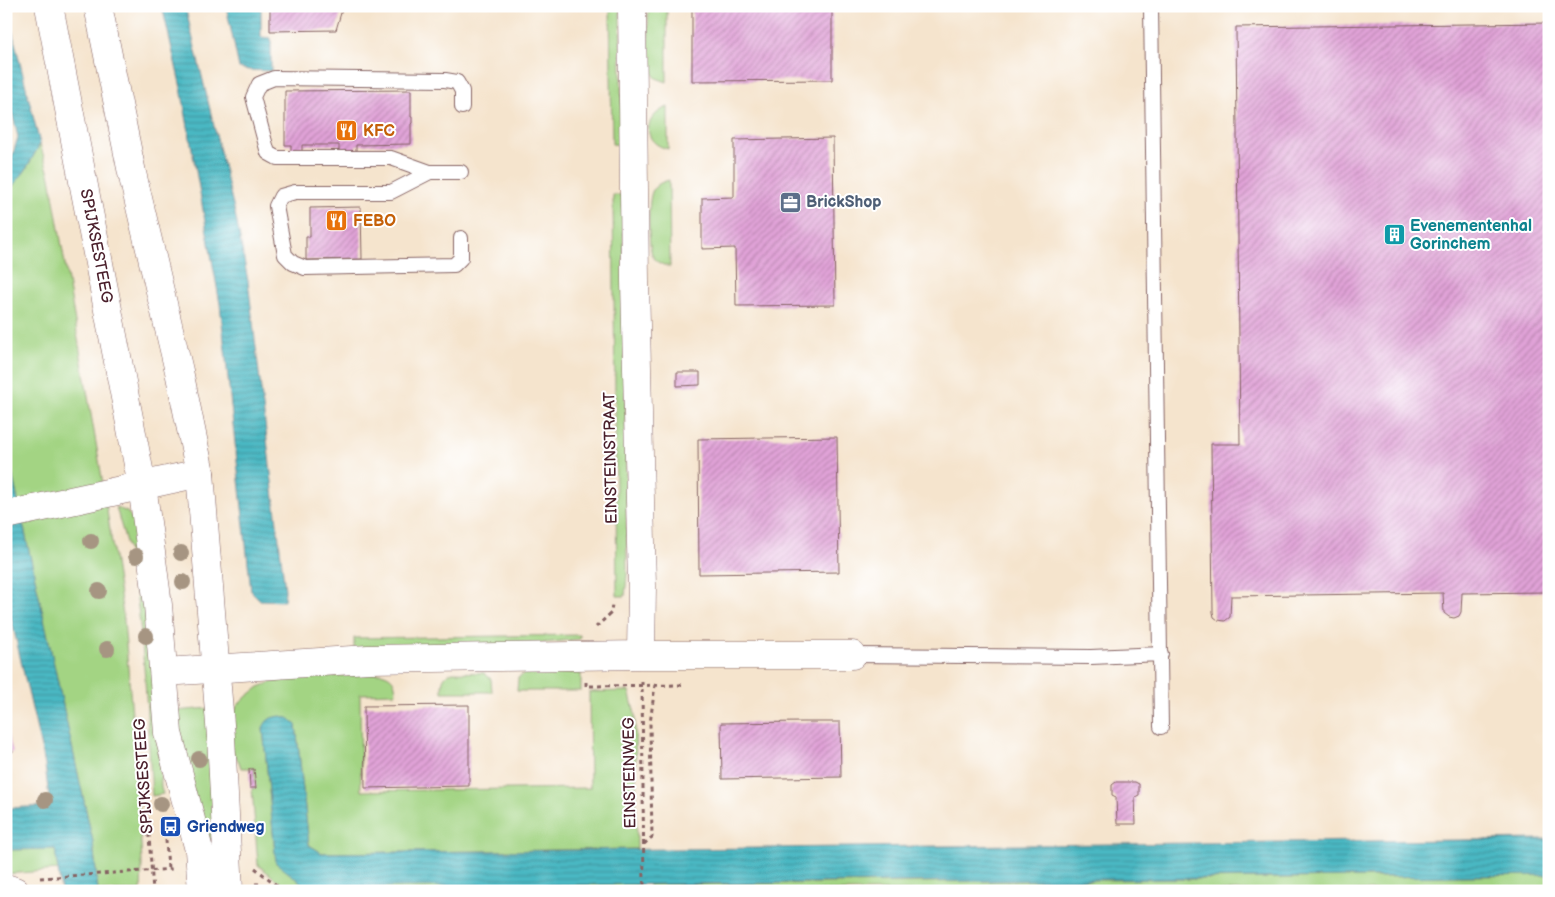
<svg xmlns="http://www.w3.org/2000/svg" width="1555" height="897" viewBox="0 0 1555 897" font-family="'Balsamiq Sans',sans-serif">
<defs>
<pattern id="water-rules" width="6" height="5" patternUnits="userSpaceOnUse" patternTransform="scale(1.25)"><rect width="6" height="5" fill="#4ab8c3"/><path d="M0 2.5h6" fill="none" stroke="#40959f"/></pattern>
<pattern id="building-hatch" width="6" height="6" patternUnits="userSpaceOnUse" patternTransform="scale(1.25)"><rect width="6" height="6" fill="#e1a3d8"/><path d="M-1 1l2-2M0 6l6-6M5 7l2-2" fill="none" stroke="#b884af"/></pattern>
</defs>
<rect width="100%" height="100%" fill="#fff"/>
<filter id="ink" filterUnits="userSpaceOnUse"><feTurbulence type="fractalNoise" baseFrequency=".02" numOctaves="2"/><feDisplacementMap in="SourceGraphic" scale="10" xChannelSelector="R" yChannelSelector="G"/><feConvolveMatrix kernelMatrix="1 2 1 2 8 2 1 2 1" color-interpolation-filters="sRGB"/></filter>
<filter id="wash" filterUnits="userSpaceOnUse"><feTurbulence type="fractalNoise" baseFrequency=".0096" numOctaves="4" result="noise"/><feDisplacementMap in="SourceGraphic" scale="20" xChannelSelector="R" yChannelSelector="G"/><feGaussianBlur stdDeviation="1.12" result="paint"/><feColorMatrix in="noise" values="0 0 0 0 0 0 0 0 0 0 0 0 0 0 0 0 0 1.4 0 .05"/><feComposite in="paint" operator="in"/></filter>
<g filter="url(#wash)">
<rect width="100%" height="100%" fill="#f5e4cd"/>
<path fill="#a3d483" stroke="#767a57" d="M610,6H620L622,145L612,144Z
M648,6H667V82L656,78L649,68Z
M668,107V149C641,143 643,116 668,107Z
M40,144L50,177L101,472L124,621L138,784L142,864L141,891H98L93,842L6,446V194L25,171Z
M669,180L670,267C663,265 657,263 653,257C648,248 647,199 653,190C657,184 662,182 669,180Z
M613,195H623L627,575L625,596H617Z
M116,507L127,512L137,524L159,726L161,788L163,794L152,796C147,720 145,641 132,566C128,546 121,527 116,507Z
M580,635V639L535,644L354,649V638Z
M453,672L484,673L491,679L492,692H442C442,682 442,675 453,672Z
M526,672L581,673V691H517L518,678Z
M381,673C393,676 395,681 396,693L360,694L361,791L590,788L589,692L629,691L635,714L637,849L322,853L309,845L296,725C287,715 283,716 271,718L263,728L276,863L637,885V891H291L258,865L252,788H255L254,768H241L239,762L230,747L232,718L237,706L246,697L259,687L272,682L292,679Z
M210,708L219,858L207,859L175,711Z
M55,849L58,870L6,874V850Z
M1549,875V891H649V885Z"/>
<path fill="url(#water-rules)" stroke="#4a6c77" d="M6,6L40,144L25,171L6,194V167L12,157L18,137L6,88Z
M162,6H185L235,213L248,281L285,590L284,601L260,600L251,591L220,304L181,88Z
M226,6H261V37L271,38V71L249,70L239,68Z
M6,446L93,842L98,891H61L55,849L6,850V808L50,806L45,765L6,596Z
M282,716L290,719L296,725L309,845L322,853L1549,839V875L308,888L276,863L263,728C267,718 272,717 282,716Z"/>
<g id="blocks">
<path fill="url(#building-hatch)" d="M270,6H343L336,30L270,31Z
M692,6H832V80L692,81Z
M1549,23V592L1462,593L1461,612L1459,616L1454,618L1449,617L1444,613L1443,593L1231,596L1230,617L1225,621L1218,620L1214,617L1213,612L1211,444H1240L1236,27Z
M411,90V117H412V123L411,124V144L356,145V151H339V145H302V151H291V145H285V91Z
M833,138L835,305L736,306L735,248L702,249V198L734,197V140Z
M361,207L362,259L306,260V237H310V208Z
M677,372H700V385L677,386Z
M837,437L839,572L699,574L698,439Z
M469,705V786L365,788L364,706Z
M803,722H840L841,777L722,779L721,723Z
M6,728L13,752L6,754Z
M249,769H254L256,788H250Z
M1116,782H1135L1139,784V795L1135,797L1136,824H1117L1116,797L1112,795V785Z"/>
</g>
</g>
<g filter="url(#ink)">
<use href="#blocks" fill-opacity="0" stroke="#866464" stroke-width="1"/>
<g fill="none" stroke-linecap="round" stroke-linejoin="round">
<defs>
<path id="lane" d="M1151,6L1161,727
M430,172L391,192H295L281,196L276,206L285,255L293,263L305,268L454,265L461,258V238
M461,172H430L391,158H277L268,153L253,97L259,84L274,78L445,80L457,82L462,91V107
M852,655L1091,657L1161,654"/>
<path id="street" d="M632,6L635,281L642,586L641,655H852
M6,515L200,473
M164,672L368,659L641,655
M6,888L15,891"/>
<path id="secondary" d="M49,6L142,485L158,605L168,733L199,850L202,891
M98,6L132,173L179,371L200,473L221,737L229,891"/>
</defs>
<use href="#lane" stroke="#866464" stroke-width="16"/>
<use href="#street" stroke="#866464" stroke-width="29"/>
<use href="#secondary" stroke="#866464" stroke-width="29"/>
<path stroke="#866464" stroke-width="3" stroke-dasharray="4 4" stroke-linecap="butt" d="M596,627L611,613L612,604
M642,681L644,891
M586,682V686L683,685
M143,754L153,891
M166,840L168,869
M644,844L652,837L650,724L655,685
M255,868L284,891
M40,878L173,869
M255,884H259L267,891
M153,890L174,889"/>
<use href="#lane" stroke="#fff" stroke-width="14"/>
<use href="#street" stroke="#fff" stroke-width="28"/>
<use href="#secondary" stroke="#fff" stroke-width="28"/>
</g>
<g fill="#a69582">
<circle cx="91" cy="541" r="8"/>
<circle cx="181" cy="553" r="8"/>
<circle cx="136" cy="556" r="8"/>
<circle cx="183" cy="582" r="8"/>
<circle cx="99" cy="591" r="8"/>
<circle cx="146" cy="636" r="8"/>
<circle cx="107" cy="649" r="8"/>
<circle cx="199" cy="759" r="8"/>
<circle cx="45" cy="800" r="8"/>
<circle cx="161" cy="804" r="8"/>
</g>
</g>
<defs>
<symbol id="restaurant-square" viewBox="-11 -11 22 22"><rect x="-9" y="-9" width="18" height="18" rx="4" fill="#e8710a" stroke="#fff"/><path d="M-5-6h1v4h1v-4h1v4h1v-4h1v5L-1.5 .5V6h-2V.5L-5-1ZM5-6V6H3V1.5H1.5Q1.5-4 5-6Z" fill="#fff"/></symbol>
<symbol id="office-square" viewBox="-11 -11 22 22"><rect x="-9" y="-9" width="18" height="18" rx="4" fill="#5c6f8a" stroke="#fff"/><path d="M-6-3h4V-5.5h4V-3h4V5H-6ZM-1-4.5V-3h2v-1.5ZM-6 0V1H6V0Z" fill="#fff"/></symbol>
<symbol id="building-square" viewBox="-11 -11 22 22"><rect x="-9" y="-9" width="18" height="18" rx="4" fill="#0f9aa8" stroke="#fff"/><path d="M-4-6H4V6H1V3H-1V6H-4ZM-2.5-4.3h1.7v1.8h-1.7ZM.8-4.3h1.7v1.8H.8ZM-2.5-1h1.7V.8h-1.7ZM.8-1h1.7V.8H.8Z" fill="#fff"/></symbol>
<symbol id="bus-square" viewBox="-11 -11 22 22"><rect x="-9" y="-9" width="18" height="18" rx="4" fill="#1a4fb4" stroke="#fff"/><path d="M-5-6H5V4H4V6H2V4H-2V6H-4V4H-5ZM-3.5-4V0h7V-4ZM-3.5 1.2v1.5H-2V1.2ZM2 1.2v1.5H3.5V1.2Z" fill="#fff"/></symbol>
</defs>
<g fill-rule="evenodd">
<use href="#restaurant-square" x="334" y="118" width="25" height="25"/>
<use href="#office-square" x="778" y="190" width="25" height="25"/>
<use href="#restaurant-square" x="324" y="208" width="25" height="25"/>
<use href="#building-square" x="1382" y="222" width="25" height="25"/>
<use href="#bus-square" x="158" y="814" width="25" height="25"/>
</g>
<g text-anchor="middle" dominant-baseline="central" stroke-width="4" stroke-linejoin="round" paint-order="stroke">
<g font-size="16" font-weight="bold" fill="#c56008" stroke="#fff" text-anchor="start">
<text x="363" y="131">KFC</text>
<text x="353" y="221">FEBO</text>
</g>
<g font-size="16" font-weight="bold" fill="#4e5e75" stroke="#fff" text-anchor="start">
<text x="806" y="202">BrickShop</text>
</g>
<g font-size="16" font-weight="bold" fill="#0d838f" stroke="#fff" text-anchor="start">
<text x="1410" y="226">Evenementenhal<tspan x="1410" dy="18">Gorinchem</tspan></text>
</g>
<g font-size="16" fill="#4a1f2b" stroke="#fff">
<text transform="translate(96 246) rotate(79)">SPIJKSESTEEG</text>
<text transform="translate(611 458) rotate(-91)">EINSTEINSTRAAT</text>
<text transform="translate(630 773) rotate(-91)">EINSTEINWEG</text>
<text transform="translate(144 776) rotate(-94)">SPIJKSESTEEG</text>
</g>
<g font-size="16" font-weight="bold" fill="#164399" stroke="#fff" text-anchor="start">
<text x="187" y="827">Griendweg</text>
</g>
</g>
<rect width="1555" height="897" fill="none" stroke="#fff" stroke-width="25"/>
</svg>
